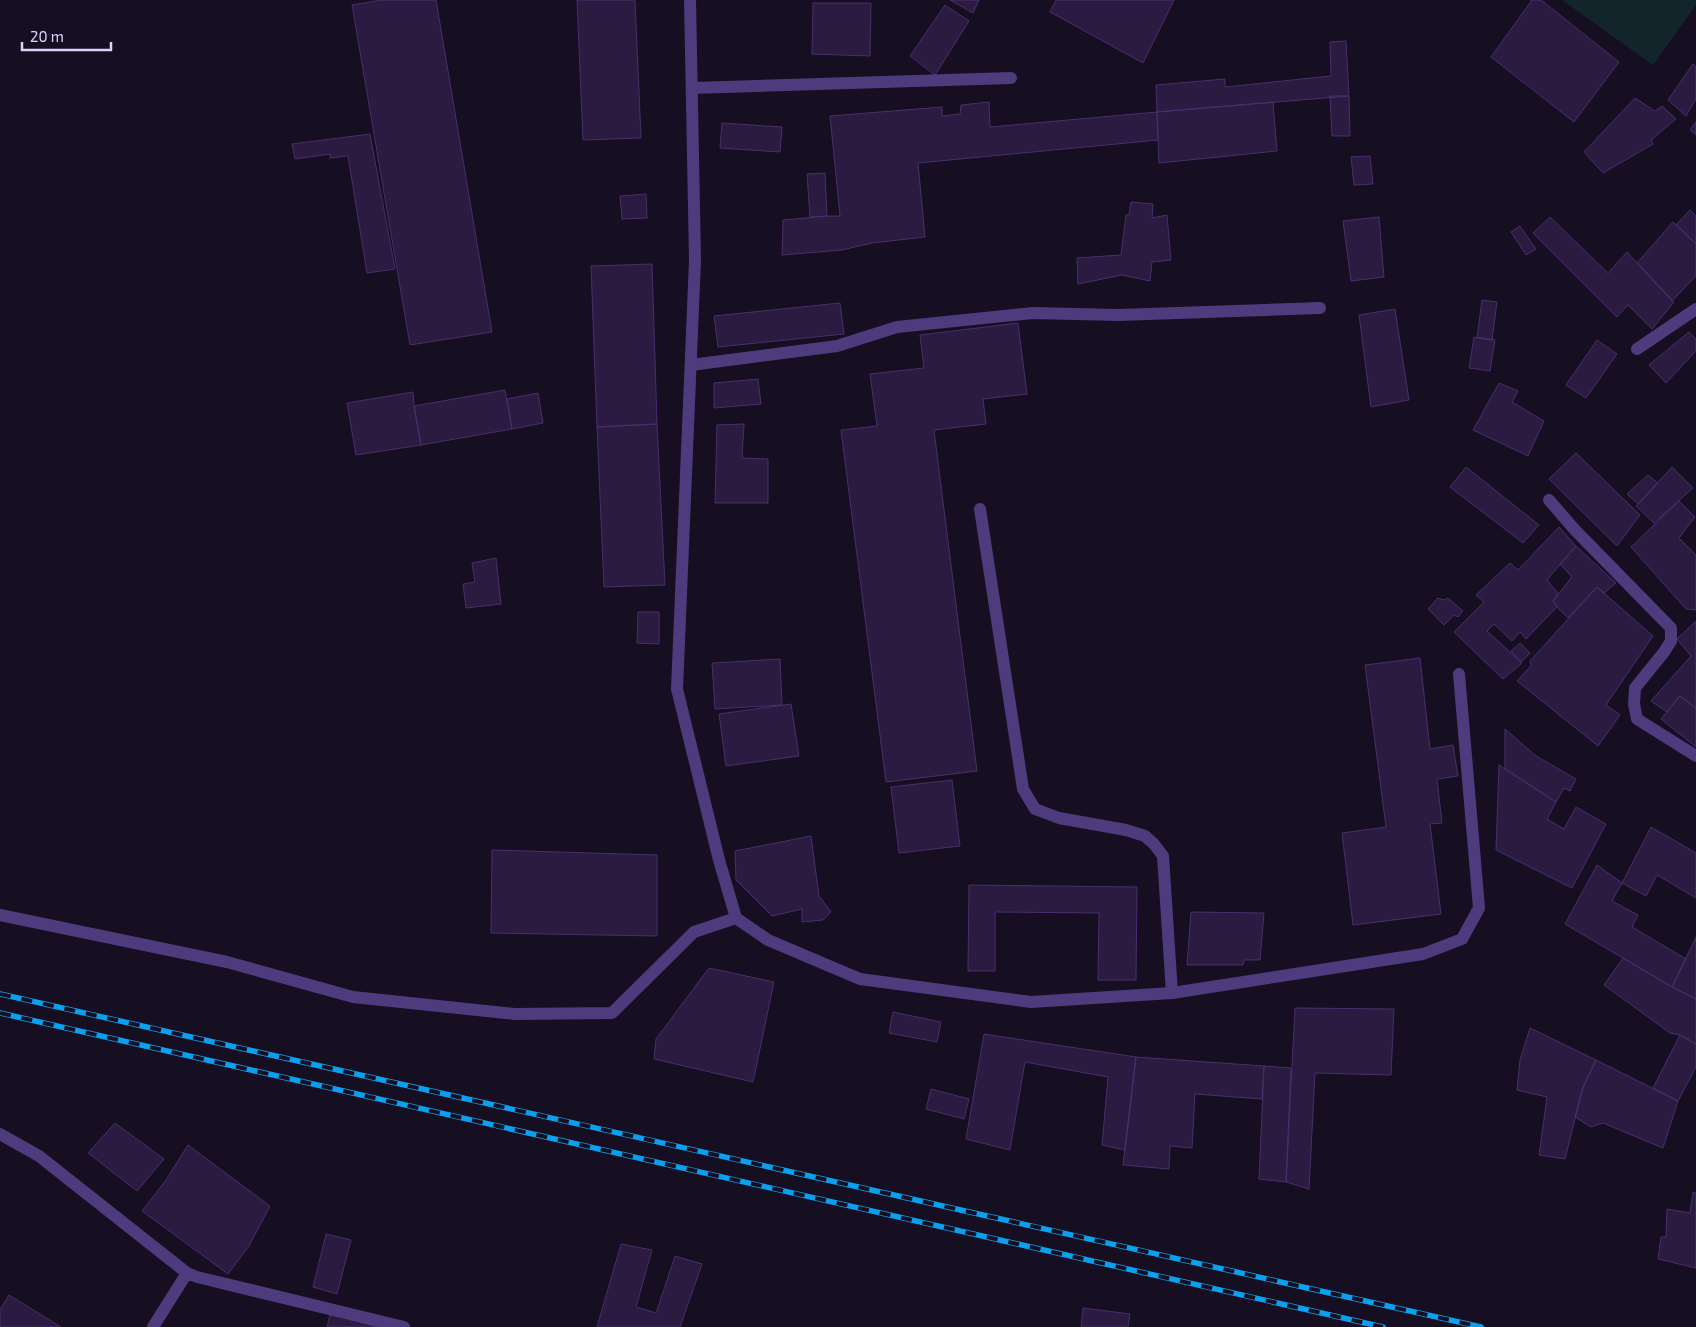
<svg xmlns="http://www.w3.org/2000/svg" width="1696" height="1327" viewBox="0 0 1696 1327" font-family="'Exo 2',sans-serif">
<rect width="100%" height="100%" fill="#160e21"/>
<path fill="#12252b" d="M1562,0H1696V5L1653,65Z"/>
<path fill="#2c1b41" stroke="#4a2e6c" d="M382,0H436L492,332L410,345L352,5Z
M577,0H635L641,138L583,140Z
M950,0H979L973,13Z
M1056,0H1174L1143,63L1050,12Z
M1532,0H1541L1619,62L1574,122L1491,57Z
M813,3H871L870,56L812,54Z
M945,5L969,21L935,75L910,56Z
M1346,41L1349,96L1157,112L1156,85L1225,79V87L1331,76L1330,42Z
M1693,64L1696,66V99L1686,116L1668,100Z
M1330,96H1349L1350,136H1332Z
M1635,98L1655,111L1662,106L1676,119L1651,140L1653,144L1603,173L1584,152Z
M989,102L990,127L1157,112L1158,140L918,163L925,237L872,243L842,250L782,255L783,220L827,216H840L830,116L942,107V116L960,114L961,105Z
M1273,102L1277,151L1159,163L1157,112Z
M1696,122V135L1690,130Z
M722,123L782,127L780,152L720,148Z
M370,134L395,269L367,273L348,156L330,158V154L295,159L292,144Z
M1370,156L1373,184L1354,185L1351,157Z
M825,173L827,216L810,217L807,174Z
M646,194L647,218L622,219L620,196Z
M1131,202L1153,204L1152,218L1167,215L1171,260L1152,262L1150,281L1122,275L1078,284L1077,258L1121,255L1126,215H1129Z
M1690,210L1696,216V244L1676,225Z
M1379,217L1384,277L1351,281L1343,221Z
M1550,217L1608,273L1627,252L1674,302L1652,329L1628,305L1617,317L1533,233Z
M1673,222L1696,244V276L1672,301L1637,263Z
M1520,226L1536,249L1526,255L1511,232Z
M652,264L657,424L597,427L591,266Z
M1482,300L1497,302L1492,340L1477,338Z
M840,303L844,334L718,347L714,316Z
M1395,309L1409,400L1371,407L1359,315Z
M1018,323L1027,394L983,399L986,424L934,430L977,771L886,782L841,430L877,426L870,374L924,368L920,335Z
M1689,332L1696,339V351L1666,383L1649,365Z
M1474,337L1495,340L1490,371L1469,368Z
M1597,340L1617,354L1586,398L1566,385Z
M758,379L761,404L714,408V383Z
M1499,383L1518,391L1512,402L1544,421L1528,456L1473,430Z
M505,390L512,429L421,445L414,406Z
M413,392L414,406L421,445L356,455L347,403Z
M538,393L543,423L512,429L507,399Z
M657,424L665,585L604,587L597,427Z
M744,424L742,458L768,459V503H715L717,425Z
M1576,453L1640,515L1617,546L1549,479Z
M1466,467L1539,525L1523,543L1450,487Z
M1672,467L1693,488L1654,523L1636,506Z
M1648,475L1658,483L1638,504L1627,494Z
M1679,501L1695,517L1679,538L1696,555V610L1686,609L1631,547Z
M1559,527L1576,546L1547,580L1558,593L1553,601L1557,607L1526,639L1520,632L1512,641L1494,624L1487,631L1522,663L1503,679L1454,632L1484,602L1476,595L1510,563L1518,570Z
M1576,546L1616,583L1604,593L1597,587L1568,618L1557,607L1553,601L1572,577L1560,564Z
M496,558L501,604L466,608L463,584L475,582L472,563Z
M1597,587L1653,636L1606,705L1620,715L1598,746L1517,681L1531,666L1530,661Z
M1438,598L1444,600L1448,598L1463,611L1458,617L1454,615L1444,625L1428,609Z
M638,612H659V644L637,643Z
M1696,621V708L1680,696L1667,712L1651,701L1691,656L1677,639Z
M1520,643L1530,653L1521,662L1511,651Z
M1420,658L1430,749L1453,745L1458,776L1437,779L1442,823L1430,824L1441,914L1353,925L1342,833L1386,827L1365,665Z
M780,659L782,705L715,709L712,663Z
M1680,696L1696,708V747L1661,719Z
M791,704L799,756L726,766L719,714Z
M1505,729L1536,756L1576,779L1570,791L1564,788L1556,802L1505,769Z
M1499,765L1556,802L1547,819L1564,829L1576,807L1606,824L1572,888L1496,850Z
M952,780L960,846L899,853L891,787Z
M1651,827L1696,853V898L1657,875L1646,896L1622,883Z
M811,836L819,896L831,912L823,920L802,922V909L772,916L736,880L735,851Z
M492,850L657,855V936L491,933Z
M1597,865L1622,883L1612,901L1638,915L1632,927L1686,959L1672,987L1565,924Z
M969,885L1137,887L1136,980H1098L1099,913L995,912V971H968Z
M1191,912L1264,913L1260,960H1244L1243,965H1187Z
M1696,937V999L1672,987Z
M1623,958L1672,987L1696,999V1044L1680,1035L1670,1033L1604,985Z
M709,968L774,982L753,1082L654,1059L656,1039Z
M1295,1008L1394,1009L1391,1075L1315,1073L1309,1189L1286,1182Z
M893,1012L941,1022L937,1042L889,1033Z
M1530,1028L1596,1060L1583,1087L1565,1159L1539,1155L1547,1097L1517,1090L1520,1060Z
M984,1034L1136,1057L1125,1150L1102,1145L1108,1077L1025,1062L1010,1150L966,1139Z
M1680,1035L1696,1044V1067L1678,1101L1653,1088Z
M1136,1057L1264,1066L1262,1099L1195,1094L1192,1148L1170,1146L1169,1169L1123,1165Z
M1596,1060L1678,1101L1663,1148L1603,1123L1591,1127L1575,1117L1583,1087Z
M1264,1066L1291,1068L1286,1182L1259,1179Z
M931,1089L969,1099L964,1119L926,1109Z
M115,1123L164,1159L137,1191L88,1153Z
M188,1145L270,1206L249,1246L228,1274L142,1211L166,1180Z
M1693,1192L1696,1193V1268L1658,1259L1661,1237H1666L1667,1209L1690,1213Z
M326,1234L351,1240L337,1294L313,1287Z
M621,1244L652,1250L636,1307L656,1313L675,1256L702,1264L680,1327H597Z
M9,1295L61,1327H0V1310Z
M1083,1308L1130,1314L1128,1327H1081Z
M330,1314L378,1327H327Z"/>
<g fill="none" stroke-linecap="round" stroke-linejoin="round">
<path stroke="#4e3b7e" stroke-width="12" d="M693,88L1011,78
M691,365L837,346L897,327L1033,313L1119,315L1320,308
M980,509L1023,789L1035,809L1059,818L1126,830L1145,836L1154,844L1163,856L1172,993"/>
<path stroke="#4e3b7e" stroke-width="12" d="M690,0L695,260L677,689L719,860L736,918L768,940L860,979L1031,1002L1172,993L1423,954L1462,939L1479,908L1459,674
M1637,349L1696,309
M1549,500L1575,530L1671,628V641L1664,652L1635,688L1634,704L1637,719L1696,756
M0,915L227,962L353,997L515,1014L612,1013L694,932L736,918
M0,1134L39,1156L187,1273
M153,1327L187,1273L197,1277L404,1327"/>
<defs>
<path id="rail" d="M0,994L1481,1327
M0,1013L1383,1327"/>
</defs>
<use href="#rail" stroke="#0ba0ee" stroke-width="5.5"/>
<use href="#rail" stroke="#160e21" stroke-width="4" stroke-dasharray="11" stroke-linecap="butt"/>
</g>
<path d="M22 42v8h89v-8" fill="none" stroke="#e0d0fd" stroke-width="2.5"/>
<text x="30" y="42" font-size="15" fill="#e0d0fd" stroke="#160e21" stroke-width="4" paint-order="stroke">20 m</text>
</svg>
